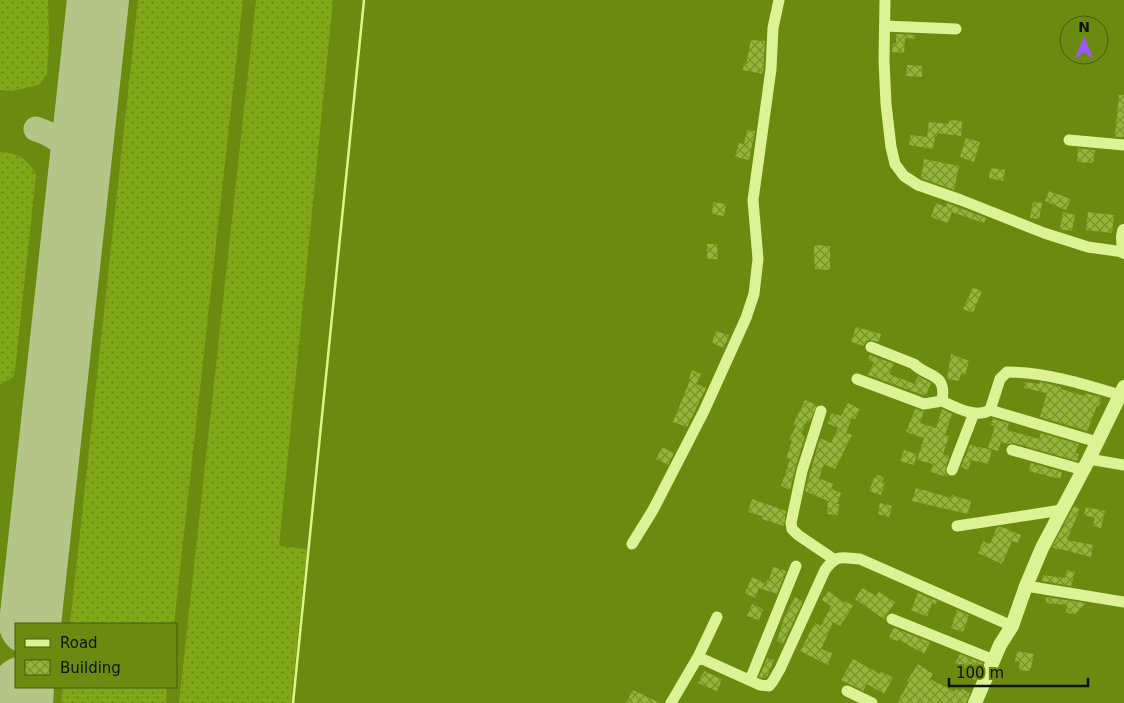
<svg xmlns="http://www.w3.org/2000/svg" width="1124" height="703" viewBox="0 0 1124 703" font-family="'DejaVu Sans',sans-serif">
<defs>
<pattern id="grass-dots" width="8" height="8" patternUnits="userSpaceOnUse" patternTransform="scale(1.25)"><rect width="8" height="8" fill="#81a617"/><path d="M2 2h.1M6 6h.1" fill="none" stroke="#688613" stroke-width="1.8" stroke-linecap="round"/></pattern>
<pattern id="building-cross-hatch" width="8" height="8" patternUnits="userSpaceOnUse" patternTransform="scale(1.25)"><rect width="8" height="8" fill="#95b538"/><path d="M0 0l8 8M0 8l8-8" fill="none" stroke="#78922e"/></pattern>
</defs>
<rect width="100%" height="100%" fill="#6a8b0f"/>
<path fill="url(#grass-dots)" d="M0,0H48L49,41L47,74L39,85L12,91L0,90Z
M138,0H243L174,624H70Z
M256,0H333L279,546L307,549L291,703H179Z
M0,152C17,153 29,159 36,175L15,370L13,377L2,384H0Z
M63,687H167L166,703H61Z"/>
<g fill="none" stroke-linecap="round" stroke-linejoin="round">
<path stroke="#dbf687" stroke-width="2.5" d="M293,703L364,0"/>
<path stroke="#b4c587" stroke-width="25" d="M86,0L90,76
M36,129C66,139 73,151 78,182"/>
<path stroke="#b4c587" stroke-width="62" d="M30,624L98,0
M22,703L23,687"/>
</g>
<path fill="url(#building-cross-hatch)" d="M896,34L915,35L914,39L905,38L904,53L892,52L893,43H896Z
M751,40L765,41L763,74L743,70L744,63L746,64Z
M907,65L922,66V77L906,76Z
M1119,95H1124V137H1115Z
M949,120L962,121L961,136L937,133V136L935,135L933,149L909,145L911,135L927,137L929,122L949,124Z
M747,130L755,131L749,160L735,157L739,143L744,144Z
M966,138L980,142L974,162L960,157Z
M1078,148L1095,150L1093,163L1077,162Z
M924,159L959,166L954,190L921,178Z
M991,168L1005,170L1003,181L989,178Z
M1049,191L1071,199L1066,210L1045,201Z
M713,202L726,204L724,216L712,214Z
M1033,202L1042,203L1039,219L1030,218Z
M936,203L946,207L947,203L986,218L984,223L952,212L948,223L931,217Z
M1063,212L1075,215L1072,231L1060,229Z
M1088,212L1114,215L1112,233L1086,230Z
M707,244H717L718,259H707Z
M814,245L830,246V270L815,269Z
M973,288L982,291L973,313L963,309Z
M856,327L881,334L879,342L869,340L866,341L864,346L851,342Z
M716,331L729,335L724,348L712,343Z
M951,354L969,361L965,375L961,373L959,381L947,379Z
M870,355L894,364L889,374L915,384L918,376L931,383L926,396L868,375L874,362L868,360Z
M692,370L701,374L696,384L706,388L687,427L673,422L690,380L689,379Z
M1025,382L1039,384L1040,382L1049,384L1061,387V389L1084,396L1085,393L1100,397L1101,399L1099,406H1097L1087,431L1040,417L1047,393L1024,388Z
M805,400L817,405L810,422L807,420L801,434L805,436L795,469L790,490L781,486L790,460L786,458L792,441L789,440L796,426L793,425Z
M848,403L860,409L855,419L852,418L846,433L852,435L835,469L824,464L819,478L833,484L831,489L841,493L837,504H839L838,515L827,514L828,501L805,491L820,438L831,443L838,428L827,423L832,413L841,416Z
M915,409L924,411L920,423L936,428L942,409L952,414L945,435L949,436L943,454L949,456L945,471L948,477L930,472L933,464L917,460L924,438L906,432Z
M993,419L1009,423L1007,430L1039,439L1041,433L1079,444L1075,453L1079,454L1077,461L1014,443L1008,444L1001,442L998,451L988,448L995,426L991,425Z
M970,445L992,450L988,464L971,460L968,470L961,467Z
M662,447L674,453L668,465L656,459Z
M904,450L917,454L914,465L900,461Z
M1031,463L1062,472L1060,479L1029,471Z
M877,475L884,477L882,482L885,483L881,495L869,491L874,478H876Z
M916,488L951,498L952,495L971,501L968,514L912,501Z
M752,499L786,511L784,526L762,519V516L748,512Z
M880,503L892,506L889,517L878,514Z
M1074,506L1080,509L1067,540L1093,545L1091,557L1061,549L1060,550L1052,547Z
M1086,507L1105,511L1101,528L1093,526L1095,518L1084,515Z
M997,527H1002L1021,535L1018,543L1012,541L1002,564L978,553L983,541L990,544Z
M773,567L786,571L777,594L759,588L755,598L745,593L752,577L766,584L767,580H769Z
M1067,570L1075,572L1071,586L1042,581L1043,575L1065,578Z
M862,588L876,596L879,592L895,602L884,619L855,599Z
M828,591L845,603L846,601L853,606L840,626L833,622L821,649L832,653L828,665L800,651L815,623L821,626L831,606L822,600Z
M918,593L937,601L935,605L932,603L927,617L911,610Z
M795,597L803,601L783,644L777,641L784,618Z
M1046,597L1086,603L1075,614L1066,613L1067,605L1046,603Z
M752,604L763,609L759,620L747,616Z
M957,610L969,615L963,632L951,628Z
M894,628L930,642L924,654L898,639L897,641L889,637Z
M1017,651L1034,654L1030,671L1019,670L1020,662L1015,661Z
M960,654L983,663L975,680L967,676L969,670L955,663Z
M767,658L774,660L767,677L762,678L759,677Z
M853,659L880,674L881,671L893,678L884,694L867,684L863,691L841,680Z
M918,664L933,674L930,679L955,692L956,689L961,691L962,689L970,693L966,703H897L909,682L907,681Z
M704,671L722,679L717,691L698,683Z
M633,690L660,703H626Z"/>
<g fill="none" stroke-linecap="round" stroke-linejoin="round">
<path stroke="#dbf295" stroke-width="11" d="M885,0L884,60L886,104L891,147L895,164L904,176L918,185L961,200L1044,233L1088,247L1124,252
M885,26L956,29
M1069,140L1124,145
M871,347L914,364C928,378 947,372 942,401C955,407 976,419 990,410L1000,379L1007,372C1045,372 1084,384 1120,395
M857,379L924,404L942,401
M990,410L1097,442
M821,411L802,471L791,523L792,529L798,535L835,560
M1012,450L1083,470
M1089,459L1124,465
M952,470L974,413
M957,526L1062,510
M632,544L653,510L704,411L746,318L754,294L758,259L753,200L771,69L773,28L779,0
M1026,586L1124,602
M892,619L994,660
M698,657L760,685L769,686L773,681L780,669L825,570C837,553 843,558 860,559L1012,626
M750,680L796,566
M847,691L872,703
M671,703L698,657L717,617"/>
<path stroke="#dbf295" stroke-width="14" d="M1124,231L1123,237L1124,252
M975,703L1000,645L1012,626L1026,586L1042,548L1089,459L1124,387"/>
</g>
<rect x="15" y="623" width="162" height="65" fill="#6a8b0f" stroke="#465a10"/>
<rect x="25" y="639" width="25" height="8" fill="#dbf295" stroke="#465a10"/>
<text x="60" y="648" font-size="15" fill="#111111">Road</text>
<rect x="25" y="660" width="25" height="15" fill="url(#building-cross-hatch)" stroke="#465a10"/>
<text x="60" y="673" font-size="15" fill="#111111">Building</text>
<g transform="translate(1084 40)"><circle r="24" fill="#6a8b0f" stroke="#465a10"/>
<path d="M0-4L9 19L0 12L-9 19Z" fill="#9d57ff"/>
<text y="-8" font-size="14" font-weight="bold" text-anchor="middle" fill="#111111">N</text>
</g>
<path d="M949 678v8h139v-8" fill="none" stroke="#111111" stroke-width="2.5"/>
<text x="956" y="678" font-size="15" fill="#111111" stroke="#6a8b0f" stroke-width="4" paint-order="stroke">100 m</text>
</svg>
